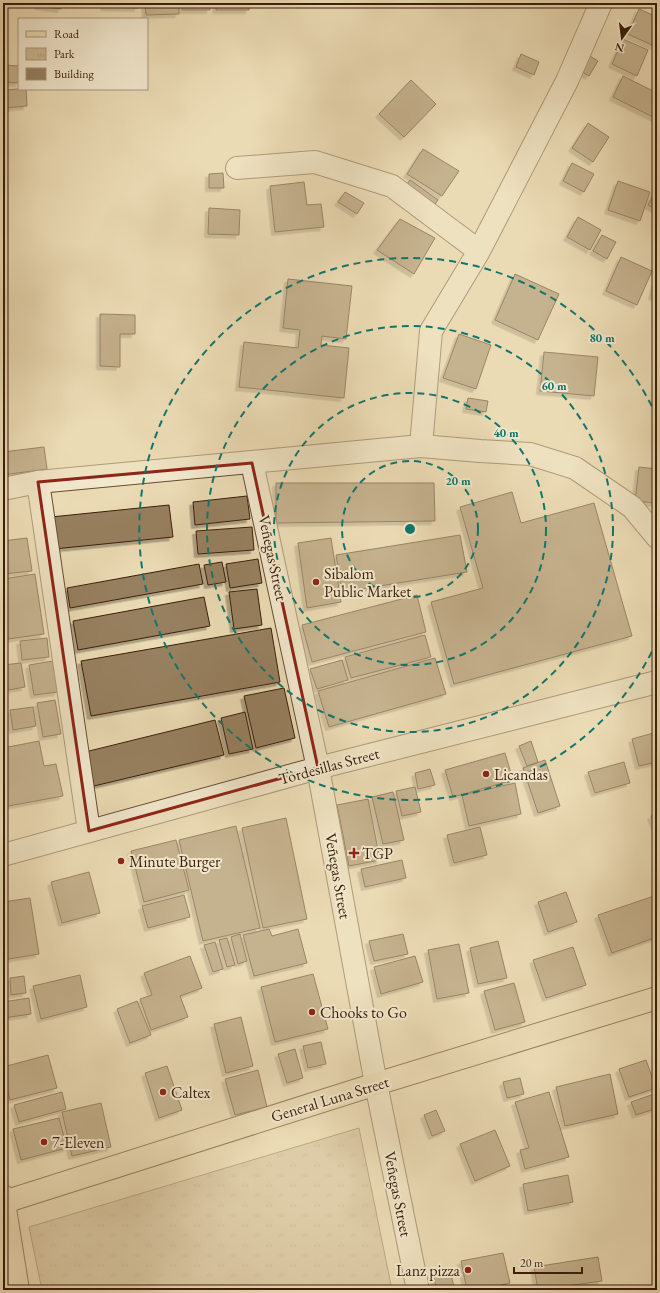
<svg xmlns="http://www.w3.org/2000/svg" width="660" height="1293" viewBox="0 0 660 1293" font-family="'EB Garamond',serif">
<defs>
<pattern id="park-tufts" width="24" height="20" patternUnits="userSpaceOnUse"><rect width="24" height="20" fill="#cdbb97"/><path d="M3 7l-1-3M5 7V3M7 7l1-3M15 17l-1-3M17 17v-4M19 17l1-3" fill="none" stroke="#b1a081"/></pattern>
<filter id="shadow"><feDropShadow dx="-3.5" dy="3.5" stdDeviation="0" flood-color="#0004"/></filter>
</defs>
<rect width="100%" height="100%" fill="#ebdbb4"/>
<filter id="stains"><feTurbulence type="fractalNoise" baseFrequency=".005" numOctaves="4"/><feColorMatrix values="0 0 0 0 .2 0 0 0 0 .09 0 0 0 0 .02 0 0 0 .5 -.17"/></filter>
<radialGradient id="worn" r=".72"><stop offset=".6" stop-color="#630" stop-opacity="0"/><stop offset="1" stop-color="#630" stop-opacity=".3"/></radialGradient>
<path fill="url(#park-tufts)" stroke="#846c50" d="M359,1128L392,1290H42L29,1227Z"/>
<path fill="#978061" stroke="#3b1d08" filter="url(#shadow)" d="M39,3H62L61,9L38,6Z
M105,3H138V8L104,7Z
M145,3H179V14L146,15Z
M183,3H210V10H182Z
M216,3H249V10H216Z
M639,9L657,17V39L654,46L628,34Z
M623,39L648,50L637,76L612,64Z
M585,53L598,61L589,76L576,68Z
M521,54L539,62L534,75L516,67Z
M4,65L19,66V83L3,82Z
M623,76L657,93V119L613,97Z
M411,80L436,104L404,137L379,114Z
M19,89H26L27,106L4,108L3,90Z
M588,123L609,137L593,162L572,148Z
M423,149L459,171L442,196L407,174Z
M572,163L594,174L584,192L563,181Z
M223,173L224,188H209V174Z
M410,180L438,200L433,207L404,188Z
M618,181L650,192L640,221L608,210Z
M304,182L307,205L321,204L324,227L275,232L270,186Z
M657,188V210L648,205Z
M345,192L364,203L357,214L338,202Z
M209,208L240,210L239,235L208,234Z
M578,217L601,230L590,250L567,237Z
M400,219L435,238L414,274L377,250Z
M602,235L616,242L607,259L593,251Z
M621,257L652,271L637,305L606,291Z
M515,274L559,294L538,340L495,320Z
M288,279L352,286L346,339L322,336L321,345L349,348L344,398L239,387L244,342L298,348L300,330L283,328Z
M655,282H657V297L652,296Z
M100,314L135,315V334H120V367L100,366Z
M459,334L491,345L476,389L443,378Z
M544,352L598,357L594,396L540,391Z
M468,398L488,401L486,412L466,409Z
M44,447L47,469L3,475V452Z
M639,467L657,469V503L635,501Z
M276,483H434L435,521L276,523Z
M512,492L521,523L594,503L632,636L454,684L431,602L483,588L460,507Z
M247,496L250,519L195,525L193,502Z
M169,505L173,537L54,549L51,517Z
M252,527L254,550L198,554L196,531Z
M460,535L467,572L342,592L336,555Z
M27,538L32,571L3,574V541Z
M331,538L341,602L307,608L298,543Z
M258,559L262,583L230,588L226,564Z
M222,562L226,582L208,585L204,565Z
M199,564L203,584L70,608L67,588Z
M35,574L44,634L8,639L3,608V579Z
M257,589L262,625L234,629L229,592Z
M417,595L426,632L312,662L302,625Z
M204,597L210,626L78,650L73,621Z
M271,628L280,682L91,716L81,661Z
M425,635L431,657L351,678L345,657Z
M47,638L49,657L22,660L20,641Z
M435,658L446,694L329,727L318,691Z
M342,660L348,680L317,689L310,669Z
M53,661L58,692L34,695L29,665Z
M21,663L25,687L3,691V665Z
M284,688L295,738L256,748L244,696Z
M55,700L61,734L43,737L37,703Z
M3,706L8,731L3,732Z
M33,707L36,726L13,730L10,710Z
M245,712L253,749L229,754L221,718Z
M215,720L224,755L94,786L85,752Z
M657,732V762L639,766L632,739Z
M39,741L44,766L56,764L63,796L3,807V748Z
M531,741L538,762L527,766L519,746Z
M505,753L513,780L453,797L445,770Z
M545,760L560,806L538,813L523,768Z
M624,762L630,783L595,793L588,772Z
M430,769L435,785L418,789L415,773Z
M515,783L521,814L469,826L462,795Z
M415,787L421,812L402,816L396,791Z
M393,792L404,840L383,844L372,797Z
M368,799L380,860L349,866L337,805Z
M657,814V831L651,816Z
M286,818L307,919L263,928L242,828Z
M236,826L260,928L203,941L179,840Z
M480,827L487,855L454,863L447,835Z
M176,840L189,890L144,902L131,851Z
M402,860L406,878L365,887L361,869Z
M89,872L100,913L62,923L51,882Z
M566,892L577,922L548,932L538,902Z
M184,895L190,917L148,928L142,906Z
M657,895V937L612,953L598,915Z
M30,898L39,954L3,960V902Z
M269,929L272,936L298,929L307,963L254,976L243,935Z
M240,934L247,961L238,964L231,937Z
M403,934L408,954L374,961L369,941Z
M227,938L235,965L227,967L219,940Z
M498,941L507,978L478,984L470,948Z
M215,942L223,969L213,972L204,945Z
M459,944L469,993L437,999L428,950Z
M573,947L586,985L546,998L533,960Z
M190,956L202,988L180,996L188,1017L151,1030L140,999L152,995L144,973Z
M415,956L423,982L381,994L374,967Z
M313,974L328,1029L275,1042L261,987Z
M80,975L87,1007L41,1019L33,986Z
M24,976L26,993L11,995L10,978Z
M514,983L525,1022L495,1030L484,991Z
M29,998L31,1014L3,1018V1002Z
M137,1001L151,1035L130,1043L117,1009Z
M241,1017L253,1066L226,1073L214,1024Z
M321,1042L326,1064L308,1068L303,1046Z
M295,1049L303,1078L287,1083L278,1054Z
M48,1055L57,1088L10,1100L3,1072V1067Z
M646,1060L656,1088L629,1097L619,1069Z
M167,1066L182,1110L159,1118L145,1073Z
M258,1070L267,1107L235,1115L225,1079Z
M610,1074L618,1114L565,1126L556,1087Z
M520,1078L524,1094L507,1098L503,1082Z
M62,1092L66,1109L19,1122L14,1105Z
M549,1092L569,1157L525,1169L520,1150L529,1148L515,1102Z
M657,1093V1108L636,1115L631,1102Z
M101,1103L111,1147L72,1156L62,1112Z
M436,1110L445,1131L432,1136L424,1115Z
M59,1118L67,1148L21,1160L13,1129Z
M495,1130L510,1166L475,1181L460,1144Z
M568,1175L573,1202L528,1211L523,1184Z
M503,1253L510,1283L479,1290H467L461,1261Z
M598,1257L602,1281L538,1290L534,1267Z
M449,1268L455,1290H437L432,1272Z"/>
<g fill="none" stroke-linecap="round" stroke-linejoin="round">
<defs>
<path id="minor" d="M237,168L315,162L392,186L479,251
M421,446L431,331L479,251L567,81L601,3
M252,463L318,768L376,1084L418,1290
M38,482L89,831
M3,489L38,482L421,446L480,451L530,454L575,468L632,507L657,537
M3,855L318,768L657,682"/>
<path id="major" d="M3,1196L18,1290
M4,1202L376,1084L657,998"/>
</defs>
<use href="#minor" stroke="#674c33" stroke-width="24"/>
<use href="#major" stroke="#3b1d08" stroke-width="24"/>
<use href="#minor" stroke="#f2e8ce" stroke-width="22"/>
<use href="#major" stroke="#ebdbb4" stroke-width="22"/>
</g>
<path d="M0 0H660V1293H0ZM252,463L318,768L89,831L38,482Z" fill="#ebdbb4" fill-opacity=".55" fill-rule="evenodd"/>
<path fill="none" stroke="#8f2418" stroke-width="3" stroke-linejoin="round" d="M252,463L318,768L89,831L38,482Z"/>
<g fill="none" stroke="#0f766e" stroke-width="2" stroke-dasharray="7 5">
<circle cx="410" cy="529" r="68"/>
<circle cx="410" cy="529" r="136"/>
<circle cx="410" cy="529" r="203"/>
<path d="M657 641A271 271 0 1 1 657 417"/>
</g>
<g fill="#8f2418" stroke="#f2e8ce" stroke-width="1.5">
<circle cx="316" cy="582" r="4"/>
<circle cx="486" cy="774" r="4"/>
<path d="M352 847h4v4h4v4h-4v4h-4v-4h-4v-4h4z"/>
<circle cx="121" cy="861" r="4"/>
<circle cx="312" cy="1012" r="4"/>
<circle cx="163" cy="1092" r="4"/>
<circle cx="44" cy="1142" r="4"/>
<circle cx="468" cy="1270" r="4"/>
</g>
<g text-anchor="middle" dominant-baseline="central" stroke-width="4" stroke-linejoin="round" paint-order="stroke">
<g font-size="16" fill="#3b1d08" stroke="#f2e8ce">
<text transform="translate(273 558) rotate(78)">Veñegas Street</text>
<text transform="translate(329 766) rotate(-15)">Tordesillas Street</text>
<text transform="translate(338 876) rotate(80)">Veñegas Street</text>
<text transform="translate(330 1099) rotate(-17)">General Luna Street</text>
<text transform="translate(398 1194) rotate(79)">Veñegas Street</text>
</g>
<g font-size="16" fill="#3b1d08" stroke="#f2e8ce" text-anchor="start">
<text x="324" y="573">Sibalom<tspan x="324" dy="18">Public Market</tspan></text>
<text x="494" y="774">Licandas</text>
<text x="362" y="853">TGP</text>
<text x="129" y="861">Minute Burger</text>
<text x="320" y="1012">Chooks to Go</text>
<text x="171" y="1092">Caltex</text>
<text x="52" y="1142">7-Eleven</text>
<text x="460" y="1270" text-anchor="end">Lanz pizza</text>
</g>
</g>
<circle cx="410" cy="529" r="6" fill="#0f766e" stroke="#f2e8ce" stroke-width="2"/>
<g font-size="12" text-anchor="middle" font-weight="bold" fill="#0f766e" stroke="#f2e8ce" stroke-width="4" stroke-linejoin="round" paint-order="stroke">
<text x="602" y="342">80 m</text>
<text x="554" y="390">60 m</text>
<text x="506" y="437">40 m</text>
<text x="458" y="485">20 m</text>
</g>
<rect width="660" height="1293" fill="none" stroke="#ebdbb4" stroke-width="16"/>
<rect x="4" y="4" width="652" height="1285" fill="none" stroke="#3b1d08" stroke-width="2"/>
<rect x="8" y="8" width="644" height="1277" fill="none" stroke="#3b1d08"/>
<rect x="18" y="18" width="130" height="72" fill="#f2e8ce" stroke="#a9977f"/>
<rect x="26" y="31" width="20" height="6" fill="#ebdbb4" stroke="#a9977f"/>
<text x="54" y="38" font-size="12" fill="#3b1d08">Road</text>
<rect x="26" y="48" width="20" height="12" fill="url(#park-tufts)" stroke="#a9977f"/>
<text x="54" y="58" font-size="12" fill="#3b1d08">Park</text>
<rect x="26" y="68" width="20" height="12" fill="#978061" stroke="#a9977f"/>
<text x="54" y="78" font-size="12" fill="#3b1d08">Building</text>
<g transform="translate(622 38) rotate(194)" stroke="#f2e8ce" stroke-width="3" paint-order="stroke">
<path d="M0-3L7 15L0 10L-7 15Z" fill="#3b1d08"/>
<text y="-6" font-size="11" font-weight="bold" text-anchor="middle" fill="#3b1d08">N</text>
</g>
<path d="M514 1267v6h68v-6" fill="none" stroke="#3b1d08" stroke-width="2"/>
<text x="520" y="1267" font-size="12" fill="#3b1d08" stroke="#f2e8ce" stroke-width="3" paint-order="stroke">20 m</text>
<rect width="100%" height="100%" filter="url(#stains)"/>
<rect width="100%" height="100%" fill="url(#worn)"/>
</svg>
